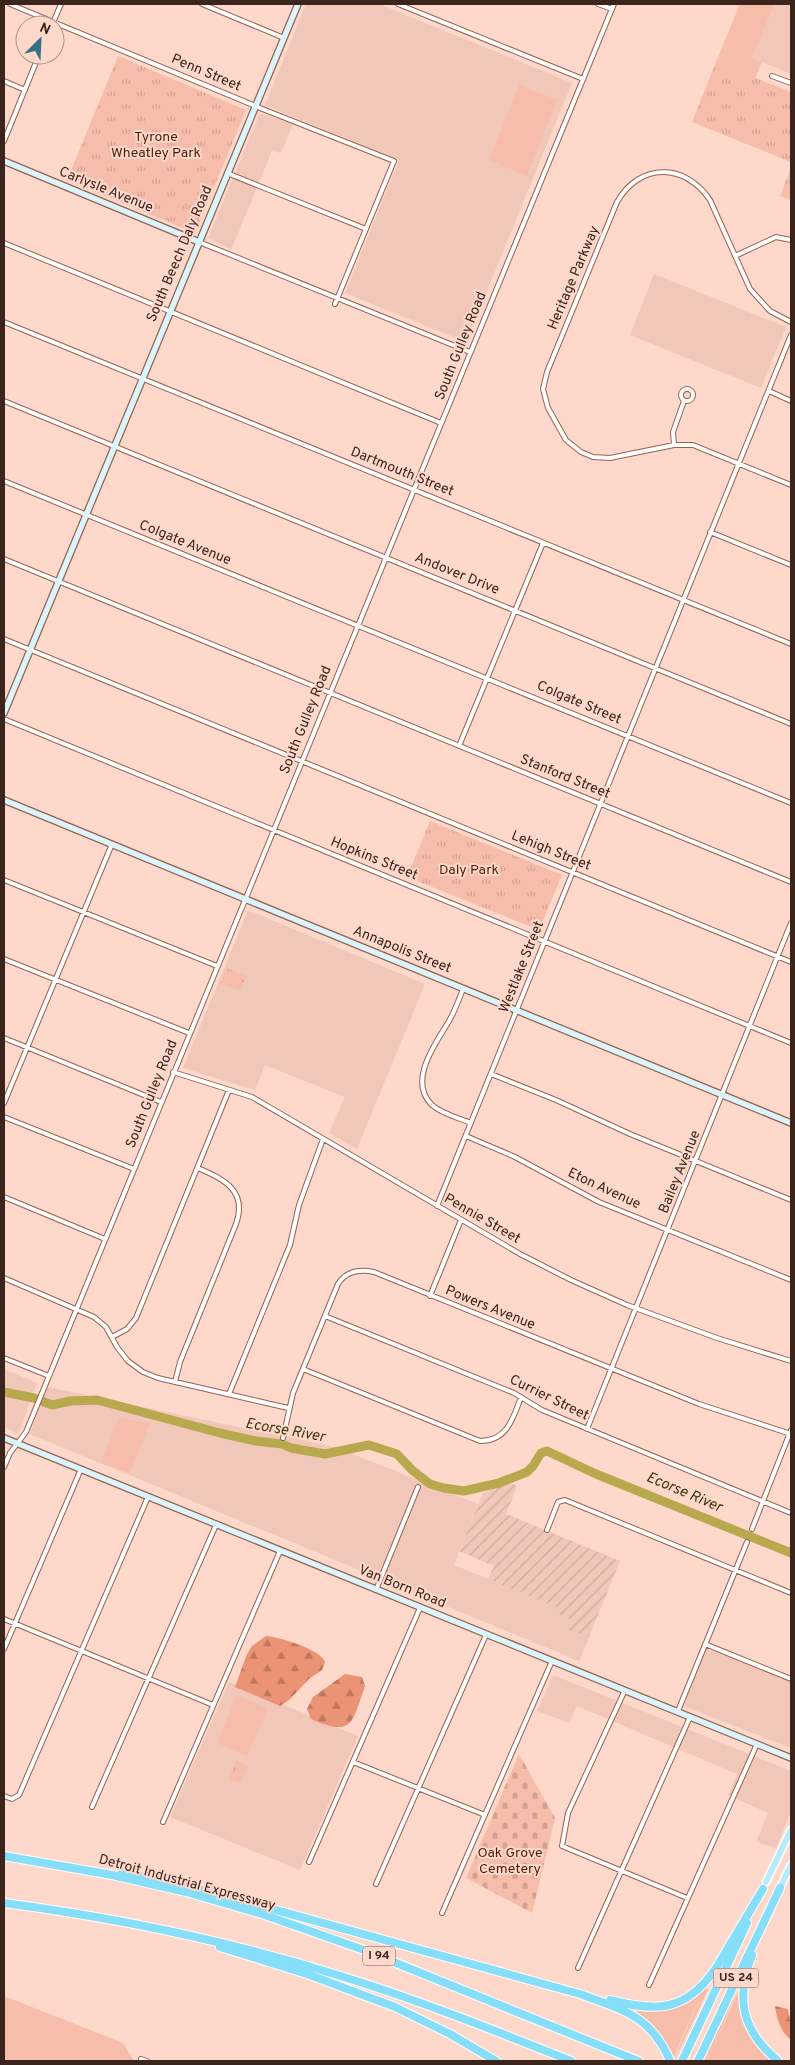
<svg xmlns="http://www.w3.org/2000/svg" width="795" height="2065" viewBox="0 0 795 2065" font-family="Overpass,sans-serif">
<defs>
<pattern id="industrial-furrows" width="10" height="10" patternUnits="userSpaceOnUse" patternTransform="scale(1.25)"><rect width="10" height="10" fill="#f1c7b9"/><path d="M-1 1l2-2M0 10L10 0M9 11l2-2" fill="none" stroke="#d0ab9e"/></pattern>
<pattern id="forest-firs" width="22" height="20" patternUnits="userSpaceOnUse" patternTransform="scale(1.25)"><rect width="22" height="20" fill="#ea9375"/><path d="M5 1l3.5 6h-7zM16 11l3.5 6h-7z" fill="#bf785f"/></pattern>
<pattern id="cemetery-stones" width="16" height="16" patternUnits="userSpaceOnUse" patternTransform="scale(1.25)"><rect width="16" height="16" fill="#f6bdaa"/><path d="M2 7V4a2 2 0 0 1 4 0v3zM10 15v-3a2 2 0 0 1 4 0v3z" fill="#d4a292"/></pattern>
<pattern id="park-tufts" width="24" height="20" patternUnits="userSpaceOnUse" patternTransform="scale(1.25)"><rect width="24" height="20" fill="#f6bdaa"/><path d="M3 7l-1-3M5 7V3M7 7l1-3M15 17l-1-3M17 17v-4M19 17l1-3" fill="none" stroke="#d4a292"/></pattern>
</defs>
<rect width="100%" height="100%" fill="#fed8cb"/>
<path fill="#f1c7b9" d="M306,4H379L572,83L466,342L345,293L399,160L265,105Z
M775,4H791V74L752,58Z
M260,113L293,124L281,153L272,151L231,250L208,238Z
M654,274L786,327L761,388L630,335Z
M248,910L425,984L357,1149L329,1133L345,1097L265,1065L255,1090L183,1068Z
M4,1369L37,1383L18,1434L4,1427Z
M47,1387L335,1447L478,1504L454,1565L562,1609L570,1619L567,1629L589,1637L579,1661L30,1434Z
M706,1649L791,1678V1748L684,1706Z
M553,1675L791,1771V1811L776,1848L756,1842L768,1813L728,1795L737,1774L577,1706L569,1723L537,1711Z
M229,1682L358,1736L300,1870L170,1817Z"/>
<path fill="url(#industrial-furrows)" d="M511,1483L517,1486L506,1514L620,1561L589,1637L566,1629L570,1619L559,1615L561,1609L488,1579L494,1566L459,1551L483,1493Z"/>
<path fill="#f6bdaa" d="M740,4H775L752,58L762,62L755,78L716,62Z
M519,85L557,100L527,176L489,160Z
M119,1418L150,1423L130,1473L101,1462Z
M237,1695L268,1708L247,1756L217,1743Z
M737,1986L741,1989H738L710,2054L706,2061H704Z
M705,1987L708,1990L674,2061L681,2042Z
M702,1989L703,1991L681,2039L673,2060C665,2040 654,2025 637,2012L638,2009L650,2010Z
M739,1990L741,2008L774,2061H707Z
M4,1996L123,2043L134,2061H4Z"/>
<path fill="url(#forest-firs)" d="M266,1636C279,1637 320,1649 325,1662L322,1670L309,1679L289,1700L280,1706L235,1687L247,1654L252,1646Z
M345,1674L362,1677L365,1686C352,1722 354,1738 311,1719L307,1709L313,1697Z
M775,2006L788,2009L791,2026V2040C780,2031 777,2019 775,2006Z"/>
<path fill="url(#cemetery-stones)" d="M519,1754L555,1818L532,1913L466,1878Z"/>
<path fill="url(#park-tufts)" d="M118,56L246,110L195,233L67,180Z
M716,62L791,92V162L692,122Z
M791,168V200L780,196Z
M430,821L562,875L539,930L407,877Z
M226,968L246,976L240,991L220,983Z
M236,1761L248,1766L240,1783L229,1779Z"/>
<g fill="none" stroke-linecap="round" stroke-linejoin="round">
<path stroke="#b9a94e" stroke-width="9" d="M4,1392L34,1398L52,1405L70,1401L97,1400L220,1433L256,1441L282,1444L291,1448L325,1454L369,1445L397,1454L412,1470L430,1484L444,1488L464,1491L499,1483L527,1472L533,1466L541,1453L547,1451L596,1474L791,1553"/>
<defs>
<path id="street" d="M10,4L265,110L394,161L335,304
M202,4L284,38
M398,4L583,79
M598,4L612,9
M52,25L61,4
M772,76L791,83
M4,81L25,90
M4,141L39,55
M227,173L366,229
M199,242L470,352
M4,243L441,423
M735,256L776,237L791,240
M4,322L791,644
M791,322L770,311L750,289L710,200C685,163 640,162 617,202L547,372L543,389L548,408L566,440L581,452L593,457L610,458L674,445H693L791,485
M681 395a6 6 0 1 1 12 0a6 6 0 1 1-12 0Z
M769,391L791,401
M4,401L791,724
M674,445L673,432L684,401
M4,481L791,803
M710,532L791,565
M4,559L791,882
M4,639L791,962
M4,719L791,1043
M459,746L543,543
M4,880L217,966
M4,959L189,1033
M463,989C459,999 455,1011 449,1021C436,1043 407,1081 432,1105C442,1114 459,1118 471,1123
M4,1038L161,1102
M173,1072L252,1097L520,1254L571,1280L627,1305L717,1338L791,1361
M491,1074L556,1100L630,1134L791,1200
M4,1103L112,844
M4,1117L134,1169
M466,1136L515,1157L599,1202L791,1280
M4,1197L105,1239
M437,1206L791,335
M4,1278L94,1317L106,1327L117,1347L128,1361L143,1372L158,1378L288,1408
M430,1296L461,1220
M325,1316L514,1393L542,1410L791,1513
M112,1337L127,1329L136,1318L229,1090
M4,1358L49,1376
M303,1369L480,1441C507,1441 513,1419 521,1397
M175,1382L180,1362L236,1224C248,1190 223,1179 198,1168
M229,1394L290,1245L299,1205L323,1139
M587,1429L791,923
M283,1438L293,1393L338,1284C346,1271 359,1269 374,1272L699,1404L791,1434
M4,1467L10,1453L26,1432L614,4
M752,1529L791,1430
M547,1530L558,1502L565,1500L791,1593
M376,1590L418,1487
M4,1619L213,1705
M705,1644L791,1679
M4,1649L81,1469
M625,1690L568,1813L562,1846L687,1898
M678,1711L747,1542
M353,1762L485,1815
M4,1796L12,1799L19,1795L148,1497
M92,1807L216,1525
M163,1822L280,1551
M309,1862L420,1608
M376,1884L486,1635
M442,1913L552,1661
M578,1968L690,1717
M649,1985L757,1744
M141,2059L147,2061"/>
<path id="secondary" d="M4,161L199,242
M4,713L298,4
M4,800L791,1123
M4,1438L791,1758"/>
<path id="primary" d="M766,1882L791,1830
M780,1888L791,1865"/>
<path id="highway" d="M4,1856L112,1875L186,1892L262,1914L364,1950L638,2061
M121,1874H132L196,1888L580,1994C622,2010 651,2015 670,2061
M4,1903C119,1918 233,1942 344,1977C421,2001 496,2031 571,2061
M220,1947L307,1974L395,2007L450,2034L496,2061
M752,1955C735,1999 742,2031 778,2061
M610,2000C657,2012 686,2012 716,1968L763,1889
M682,2061L747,1923
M698,2061L780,1888"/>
</defs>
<use href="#street" stroke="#97614e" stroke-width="6"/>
<use href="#secondary" stroke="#97614e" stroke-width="8"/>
<use href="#primary" stroke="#fff" stroke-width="9"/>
<use href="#highway" stroke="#fff" stroke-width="10"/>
<use href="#street" stroke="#fff" stroke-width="4"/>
<use href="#secondary" stroke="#dbf5fd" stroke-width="5.5"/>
<use href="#primary" stroke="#b7ebfb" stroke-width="6"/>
<use href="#highway" stroke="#87def9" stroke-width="8"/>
</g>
<g text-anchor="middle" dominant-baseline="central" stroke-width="4" stroke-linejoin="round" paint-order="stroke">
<g fill="#fed8cb" stroke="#765a50" stroke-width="1">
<rect x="363" y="1946.5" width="32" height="19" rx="4"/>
<rect x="713.5" y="1968.5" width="45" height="19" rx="4"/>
</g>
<g font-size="12" font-weight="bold" fill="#3b241c">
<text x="379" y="1956">I 94</text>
<text x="736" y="1978">US 24</text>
</g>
<g font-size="14" fill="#3b241c" stroke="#fed8cb">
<text transform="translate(206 73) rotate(23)">Penn Street</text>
<text transform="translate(106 190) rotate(22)">Carlysle Avenue</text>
<text transform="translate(180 254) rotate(-67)">South Beech Daly Road</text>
<text transform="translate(574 278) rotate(-67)">Heritage Parkway</text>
<text transform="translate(461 346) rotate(-68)">South Gulley Road</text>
<text transform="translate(402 472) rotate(22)">Dartmouth Street</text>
<text transform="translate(185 543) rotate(22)">Colgate Avenue</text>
<text transform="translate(457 574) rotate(22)">Andover Drive</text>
<text transform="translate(579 703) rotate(23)">Colgate Street</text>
<text transform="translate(306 720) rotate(-68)">South Gulley Road</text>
<text transform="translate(565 777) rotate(22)">Stanford Street</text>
<text transform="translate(551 851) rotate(22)">Lehigh Street</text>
<text transform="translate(374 859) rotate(22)">Hopkins Street</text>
<text transform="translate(402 950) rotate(22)">Annapolis Street</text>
<text transform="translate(522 967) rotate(-68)">Westlake Street</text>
<text transform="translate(152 1094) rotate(-68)">South Gulley Road</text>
<text transform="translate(680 1172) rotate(-68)">Bailey Avenue</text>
<text transform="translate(604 1189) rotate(25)">Eton Avenue</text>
<text transform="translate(482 1219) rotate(30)">Pennie Street</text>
<text transform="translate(490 1308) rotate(22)">Powers Avenue</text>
<text transform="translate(549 1398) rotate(26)">Currier Street</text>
<text transform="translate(402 1587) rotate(22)">Van Born Road</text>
<text transform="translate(187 1883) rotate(15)">Detroit Industrial Expressway</text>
</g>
<g font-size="14" fill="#511b07" stroke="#fed8cb">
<text x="156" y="137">Tyrone<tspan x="156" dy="16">Wheatley Park</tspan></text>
<text x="469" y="870">Daly Park</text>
<text x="510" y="1853">Oak Grove<tspan x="510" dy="16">Cemetery</tspan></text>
</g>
<g font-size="15" font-style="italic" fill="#3d370f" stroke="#fed8cb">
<text transform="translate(285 1431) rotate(10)">Ecorse River</text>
<text transform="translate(684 1493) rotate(23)">Ecorse River</text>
</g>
</g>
<rect width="795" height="2065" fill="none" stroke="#3b241c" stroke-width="10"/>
<g transform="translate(40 40) rotate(24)"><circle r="24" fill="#fed8cb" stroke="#b09085"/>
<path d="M0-4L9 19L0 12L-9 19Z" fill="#317285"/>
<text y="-8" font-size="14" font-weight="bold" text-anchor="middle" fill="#3b241c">N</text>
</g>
</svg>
